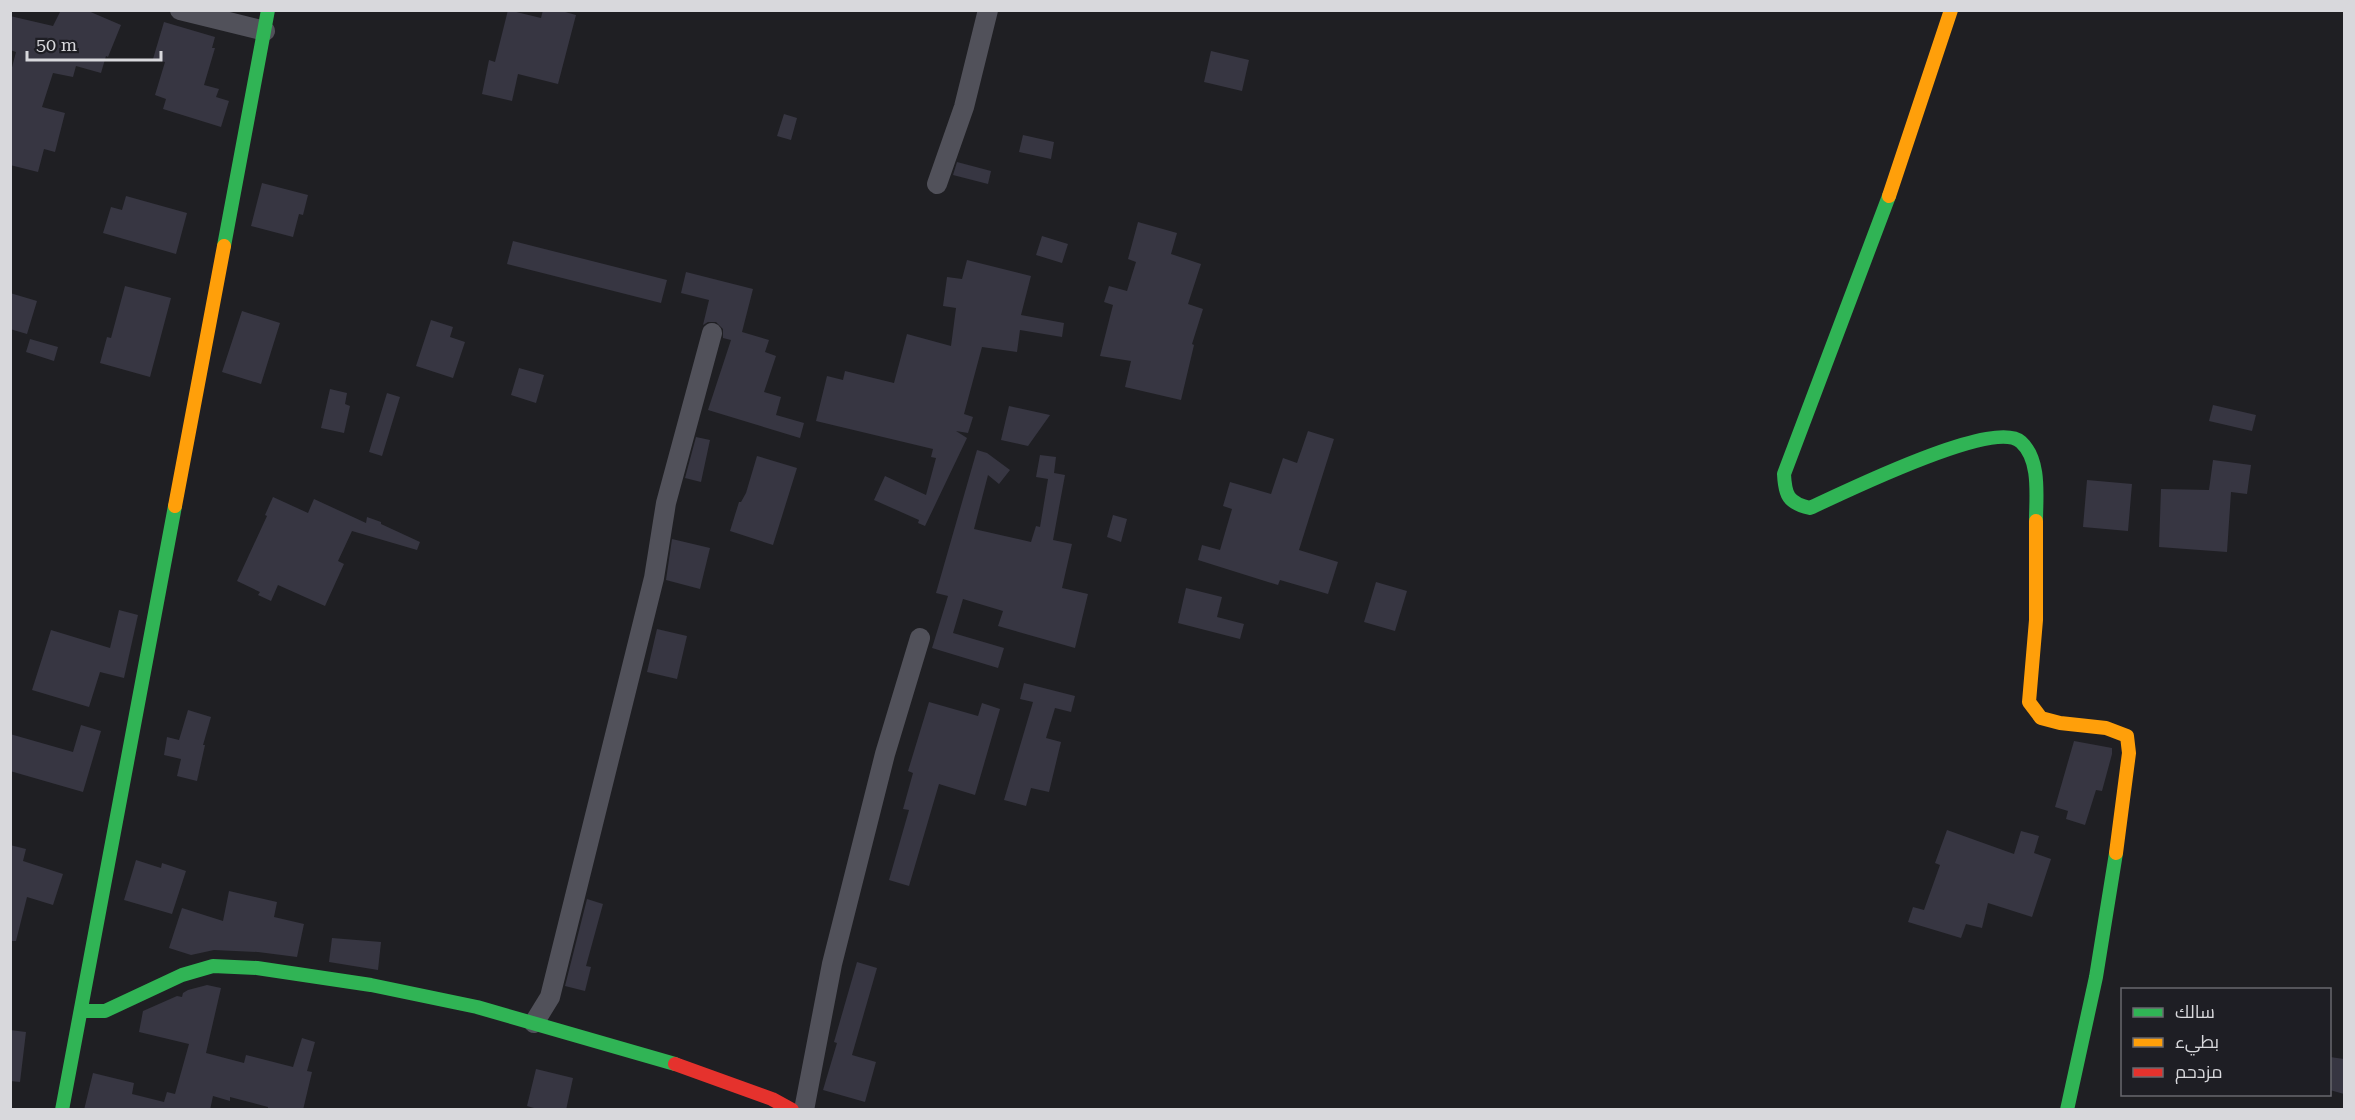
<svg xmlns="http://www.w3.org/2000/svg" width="2355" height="1120" viewBox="0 0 2355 1120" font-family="'Roboto Serif',Cairo,serif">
<rect width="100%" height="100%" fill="#1f1f23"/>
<path fill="#373642" d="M61,10H86L121,25L108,57L106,56L101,73L76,66L73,77L53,73L42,107L65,113L55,152L44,149L38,172L10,165V75L16,52L10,50V16L53,26Z
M508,10L541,18L543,10H558L576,15L558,84L518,74L512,101L482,94L489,60L495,62Z
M164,22L215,37L212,48H215L204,85L219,89L216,97L229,101L221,127L163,109L166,99L155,95L165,62L153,59Z
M1211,51L1249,60L1242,91L1204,82Z
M784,114L797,118L791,140L777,136Z
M1023,135L1054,142L1051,159L1019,152Z
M957,162L991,171L988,184L953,175Z
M262,183L308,195L303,215L299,214L293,237L251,226Z
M126,196L187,213L176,254L103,233L111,207L122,210Z
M1138,222L1177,233L1171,254L1201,264L1188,304L1203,309L1192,344L1194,345L1181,400L1125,387L1131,361L1100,356L1113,305L1104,302L1109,286L1127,291L1136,262L1128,259Z
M1042,236L1068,244L1062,263L1036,255Z
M513,241L667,280L661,303L507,264Z
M967,260L1031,276L1021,315L1064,323L1062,337L1020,330L1017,352L982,347L964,414L973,417L968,433L956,431L967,438L925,526L918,523L919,520L874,500L885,476L926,495L936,458L931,457L933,449L816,421L827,376L843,380L845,371L894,383L907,334L951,346L956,308L943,306L947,277L962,279Z
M686,272L753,289L742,332L769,340L765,352L776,356L764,392L781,397L776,415L804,423L800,438L708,410L731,340L723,338V329L716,322H708L703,325L709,300L681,293Z
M125,286L171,298L150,377L100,363L107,337L111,338Z
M10,293L37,301L27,334L10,329Z
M242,311L280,323L261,384L222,372Z
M431,320L453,327L450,337L465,342L453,378L416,366Z
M30,339L58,347L54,361L26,352Z
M519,368L544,375L536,403L511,395Z
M330,389L347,393L345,404L350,406L344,433L321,428Z
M387,393L400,397L382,456L369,452Z
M2213,405L2256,415L2252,431L2209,421Z
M1009,406L1050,415L1028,446L1001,440Z
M1308,431L1334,439L1299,550L1338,562L1328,594L1280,580L1278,585L1198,560L1202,545L1220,550L1232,509L1223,506L1230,482L1271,494L1283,458L1297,463Z
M696,437L710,440L701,482L685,478Z
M977,450L987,453L1010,470L999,484L988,475L974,529L1031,542L1036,526L1040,527L1048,479L1036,477L1040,455L1056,457L1054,473L1065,475L1053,540L1072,544L1062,588L1088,594L1075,648L998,626L1003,611L963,599L953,633L1004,648L998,668L932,648L948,596L936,593Z
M757,456L797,468L773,545L730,531L739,502H741L746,493Z
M2213,460L2251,465L2247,494L2231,492L2227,552L2159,547L2161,489L2209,490Z
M2087,480L2132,484L2128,531L2083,527Z
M273,497L308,513L314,499L366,523L367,517L381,522V524L420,542L417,550L352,531L338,561L344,564L325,606L278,585L271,601L258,595L260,592L237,581L267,516L265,515Z
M1113,515L1127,519L1121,542L1107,537Z
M672,539L710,548L700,589L666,580Z
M1376,582L1407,591L1395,631L1364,622Z
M1186,588L1222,597L1217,617L1244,624L1240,639L1178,623Z
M119,610L138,615L124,678L100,672L89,707L32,690L51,630L110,648Z
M657,629L687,636L677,679L647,672Z
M1024,683L1075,696L1071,712L1055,708L1046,738L1061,742L1049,792L1031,788L1026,806L1004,800L1033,702L1020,699Z
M929,702L978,716L982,703L1000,709L975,795L939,784L909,886L889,880L909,810L903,809L913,773L908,771Z
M188,710L211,717L203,745H205L197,781L177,776L181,759L164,755L167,737L179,740Z
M81,725L101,731L83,792L10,771V734L73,752Z
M2074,741L2112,748V754L2102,791L2096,790L2085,825L2066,819L2068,811L2055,807Z
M1947,830L2014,854L2021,831L2039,836L2034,853L2051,859L2032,917L1988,903L1982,928L1966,924L1961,938L1908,922L1913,907L1924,910L1940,865L1935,863Z
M10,845L26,849L23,861L63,874L53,905L27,897L16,941H10Z
M136,860L161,868L162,863L186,871L172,914L124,900Z
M229,891L277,902L274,917L304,924L297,957L258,952L214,950L191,955L169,948L182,908L223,921Z
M587,899L603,904L586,966L591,967L585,991L565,986Z
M332,938L381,942L378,970L329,962Z
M857,962L877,968L852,1055L876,1062L865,1102L823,1090L837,1043L834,1042Z
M207,985L221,988L206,1053L244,1063L246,1055L293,1067L302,1038L315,1042L307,1071L312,1072L303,1110H268V1107L230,1097V1101L213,1096L210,1110H84L93,1073L134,1083L132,1094L164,1102L167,1092L175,1094L189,1044L139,1032L143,1011L177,996L182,997L183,993L188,990Z
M10,1030L26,1032L20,1082L10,1081Z
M2330,1057L2344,1059V1094L2330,1090Z
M536,1069L573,1078L566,1110H541L527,1106Z"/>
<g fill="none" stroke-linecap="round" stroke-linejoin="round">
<path stroke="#51515a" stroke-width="20" d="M180,10L265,31
M937,184L964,107L988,10
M534,1023L550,997L654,578L666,503L712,333
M804,1110L832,964L885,754L920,638"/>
<path stroke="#30b455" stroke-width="14" d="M1889,196L1784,474C1785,495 1788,503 1810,508C1843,493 1994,418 2021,442C2041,460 2036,497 2036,521
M224,246L268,10
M81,1011H105L182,975L213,966L257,968L371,985L477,1007L675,1064
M62,1110L175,506
M2067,1110L2096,977L2116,853"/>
<path stroke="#ff9f0a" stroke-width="14" d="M1889,196L1951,10
M175,506L224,246
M2036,521V620L2029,702L2041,718L2060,723L2106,728L2127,736L2129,753L2116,853"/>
<path stroke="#e5322d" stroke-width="14" d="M675,1064L772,1099L792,1110"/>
</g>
<rect width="2355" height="1120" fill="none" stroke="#d8d8dc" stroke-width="24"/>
<rect x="2121" y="988" width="210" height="108" fill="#1e1e24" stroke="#68686e" stroke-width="1.5"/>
<rect x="2133" y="1008" width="30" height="9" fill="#30b455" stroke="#68686e" stroke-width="1.5"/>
<text x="2175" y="1018" font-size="18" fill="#d8d8dc">سالك</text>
<rect x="2133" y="1038" width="30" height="9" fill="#ff9f0a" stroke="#68686e" stroke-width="1.5"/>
<text x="2175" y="1048" font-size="18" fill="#d8d8dc">بطيء</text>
<rect x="2133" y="1068" width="30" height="9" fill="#e5322d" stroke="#68686e" stroke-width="1.5"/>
<text x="2175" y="1078" font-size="18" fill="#d8d8dc">مزدحم</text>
<path d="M27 51v9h134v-9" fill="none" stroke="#d8d8dc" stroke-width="3"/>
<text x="36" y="51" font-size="18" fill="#d8d8dc" stroke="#1e1e24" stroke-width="4.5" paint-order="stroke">50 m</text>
</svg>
